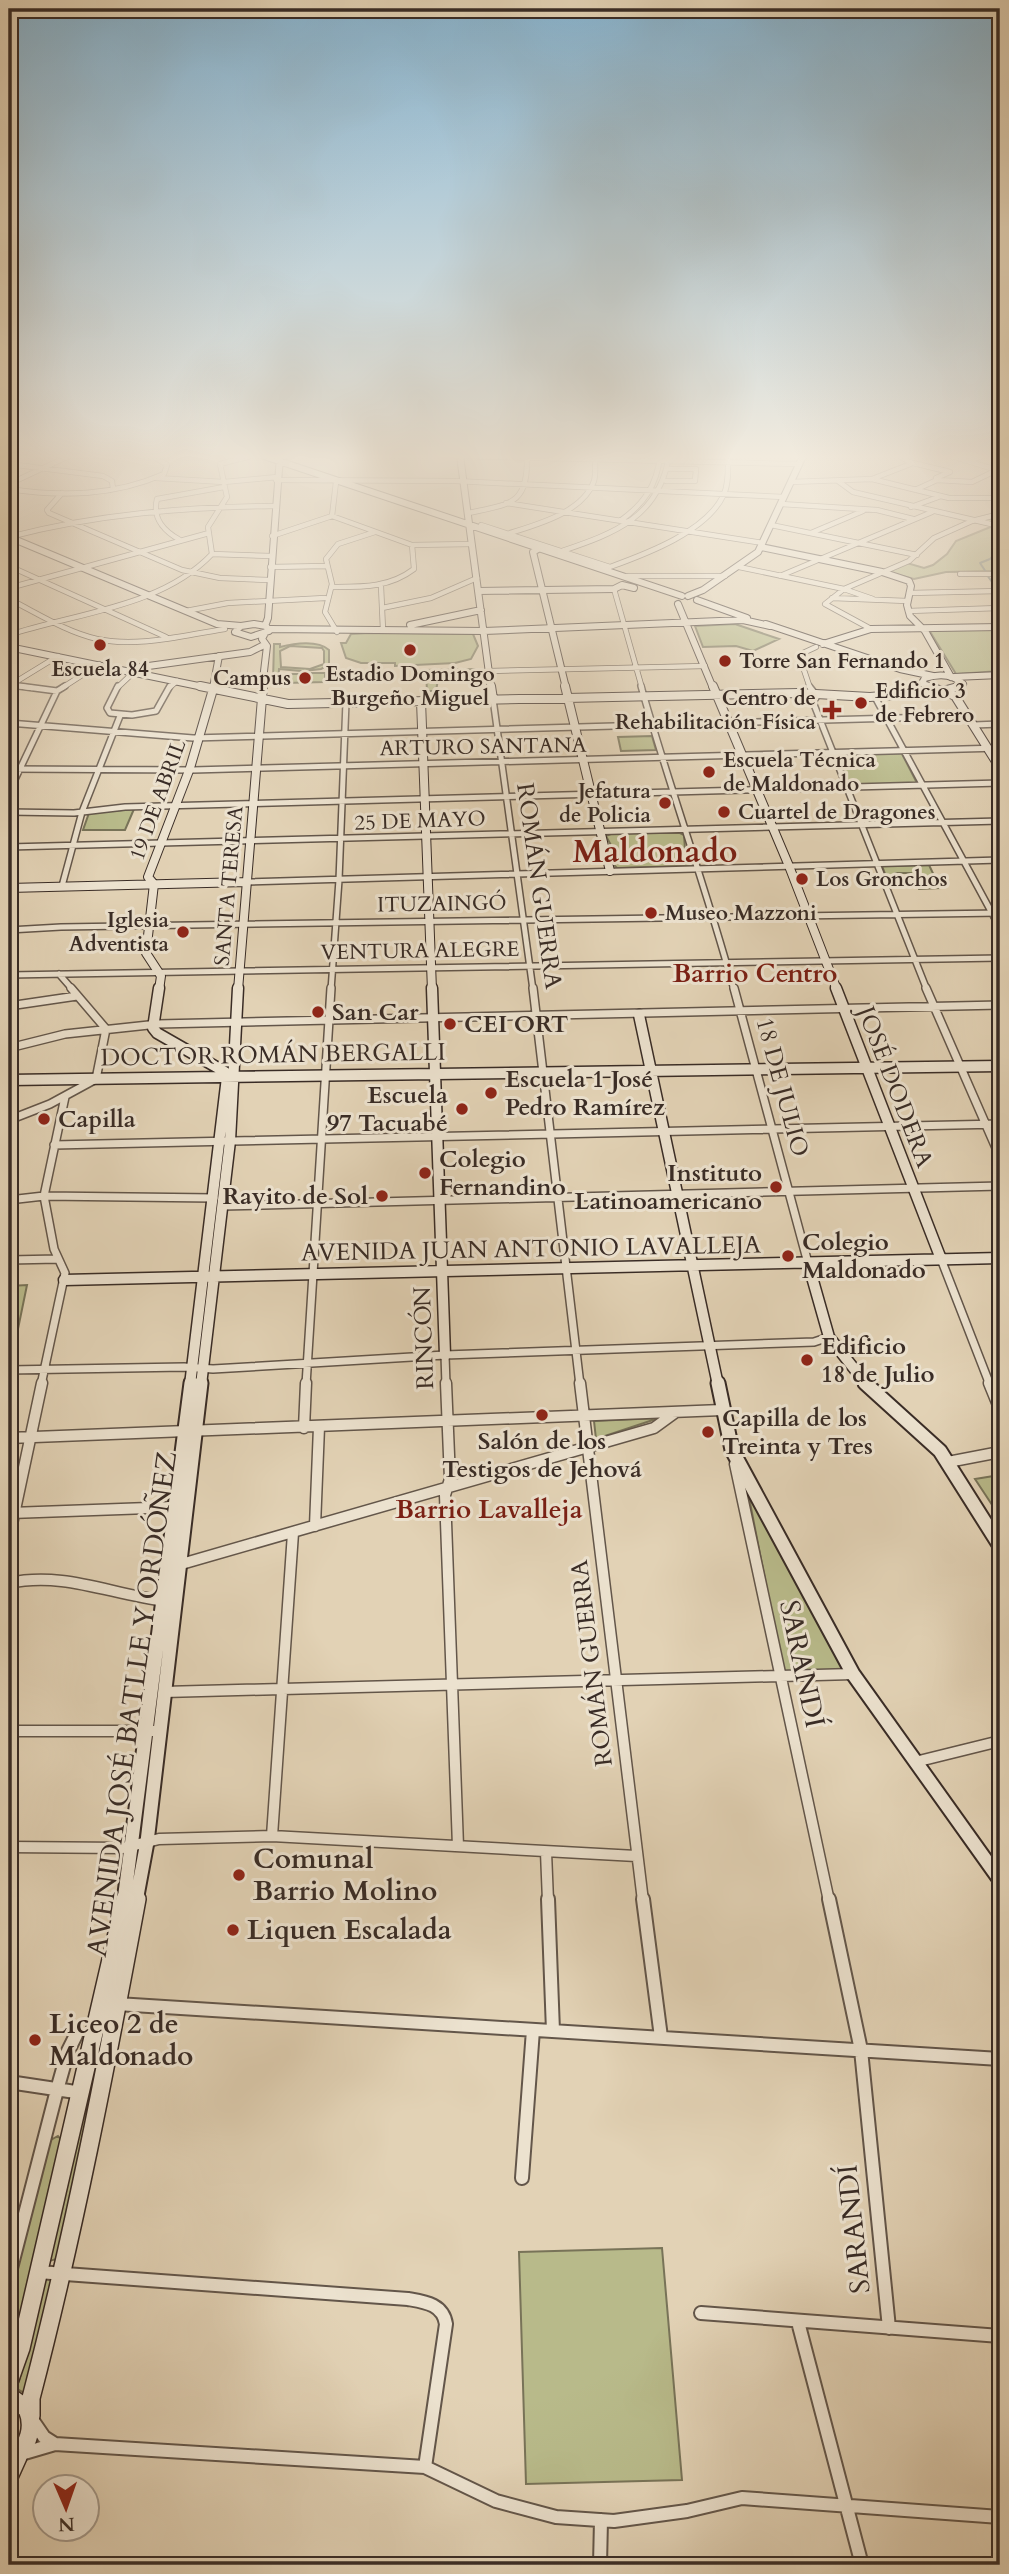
<svg xmlns="http://www.w3.org/2000/svg" width="1009" height="2574" viewBox="0 0 1009 2574" font-family="Cardo,serif">
<rect width="100%" height="100%" fill="#e2d2b5"/>
<filter id="stains"><feTurbulence type="fractalNoise" baseFrequency=".00286" numOctaves="4"/><feColorMatrix values="0 0 0 0 .2 0 0 0 0 .09 0 0 0 0 .02 0 0 0 .5 -.17"/></filter>
<radialGradient id="worn" r=".72"><stop offset=".6" stop-color="#630" stop-opacity="0"/><stop offset="1" stop-color="#630" stop-opacity=".3"/></radialGradient>
<path fill="#b8ba8a" stroke="#787358" stroke-width="2" fill-rule="evenodd" d="M992,518L1000,521V571L946,572L914,579L888,572L907,563L924,568L933,565L947,554L956,541L993,526L976,522Z
M735,624L779,639L753,651L736,646L703,647L695,626Z
M1000,628V671L956,674L929,630Z
M370,633L473,634L478,646L471,659L455,663L395,666V663H361L346,658L341,643H346L351,634Z
M274,644H280V647C295,643 318,640 329,650V665L321,669L304,671V673H325V682L285,683V674H301V671L279,669L278,681H273ZM290,646L322,648L324,651V664L310,669L281,667L280,651Z
M479,669L480,673H463L464,679H438L436,691H427L426,670Z
M652,736L656,750L621,751L618,737Z
M901,752L917,783L848,785L836,754Z
M134,809L125,830H83L89,813Z
M613,833H680L684,835L685,849L693,866L617,868L613,864L612,847L606,836Z
M929,865L940,888L919,889L911,873H896L901,886H890L882,866Z
M27,1285L11,1363H9V1286Z
M659,1418L596,1439L594,1421Z
M1000,1475V1517L975,1479Z
M746,1482L844,1670L783,1672Z
M91,2098L57,2259L49,2261L86,2099Z
M58,2136L62,2141L9,2365V2290L49,2141Z
M662,2248L682,2480L526,2484L519,2252Z
M45,2277L53,2280L26,2394L15,2388L19,2381Z"/>
<g fill="none" stroke-linecap="round" stroke-linejoin="round">
<path stroke="#707f79" stroke-width="2" d="M986,572L980,563L990,559L1000,549
M987,575L997,589
M1000,636L997,644L1000,648"/>
<defs>
<path id="street-far4" d="M75,456H105
M460,456L799,464
M900,456L909,462L950,472L936,478L937,480
M951,456L997,470
M971,460L983,456
M9,464L103,476L112,481L113,489
M156,478L224,482L277,477
M872,479L949,498H1000
M276,480L456,481L784,497
M666,481H695L696,469H667
M838,481L853,492L991,524
M791,482L872,479L913,463
M9,484L69,456
M9,489C62,497 114,496 164,474L167,465L153,456
M915,490L937,480L972,482L997,470
M62,493L47,510L49,513L182,570L220,578L269,580
M506,503L763,543
M781,504L877,510L913,519
M911,507L941,496
M468,513C511,504 528,505 527,456
M332,516L412,545L472,544
M332,516L336,482
M620,521C644,504 657,485 660,456
M481,525L610,567C646,554 708,531 724,494C729,483 728,468 728,456
M771,525L917,555
M811,533L863,511
M507,534C535,525 583,513 594,481C596,474 595,466 595,459
M272,536L332,516
M9,537C97,514 185,507 275,506
M180,540C164,531 152,519 157,499L224,487
M562,551C615,533 659,517 669,456
M212,554L271,556
M9,566L166,637
M270,567L326,566
M739,567L844,589L873,599
M960,574H1000
M626,576H725
M780,576L932,512
M381,586L383,630
M332,587C362,587 389,588 414,569L412,545
M9,588L209,533
M614,589L642,688
M909,593L1000,591
M832,598L907,601
M9,599C37,613 66,632 97,639C139,648 184,635 225,629
M382,608L431,598L477,578
M186,611L228,603L325,598
M908,611L1000,608
M871,629L825,604L844,589L909,561L934,538L972,521L1000,514
M337,632L325,612L332,584L326,559L338,544L375,532
M9,635C76,613 162,607 212,554L208,527L227,497L220,464L251,456
M489,671L705,666
M11,685L32,688
M9,686L58,656
M62,688L99,664
M117,688L135,671
M169,688L177,681
M810,688L804,670L803,653L816,647"/>
<path id="street-far3" d="M19,686L57,691
M118,686L107,708L110,713L132,715L156,711L170,686
M641,686C670,789 706,887 734,990
M809,686L817,696L813,702L927,990
M875,697L1000,928
M493,699L533,990
M9,723L193,738L968,716
M974,725L1000,724
M9,769L193,770L1000,748
M9,792L57,691L65,686
M9,812L74,813L125,807L1000,783
M9,847L1000,821
M246,882L1000,860
M62,886L82,812L120,716
M9,930L61,927L1000,913
M59,974L73,990
M9,975L1000,958
M331,990L339,880L346,702"/>
<path id="street-far2" d="M533,988L580,1385
M734,988L808,1263
M926,988L1000,1157
M9,1006L77,996
M9,1048L65,1034L158,1024L1000,1005
M9,1120L50,1104L96,1079L106,1029L71,988
M54,1145L1000,1124
M9,1200L44,1196L214,1198
M222,1206L1000,1186
M941,1259L990,1385
M9,1260L58,1259
M445,1355L446,1385
M9,1370L184,1367L213,1369L445,1355L814,1342L829,1337
M41,1385L65,1273L54,1249L44,1196L65,1097
M306,1385L331,988"/>
<path id="street-far1" d="M446,1383L450,1479L445,1495L458,1846
M580,1383L643,1901
M989,1383L1000,1410
M304,1428L306,1383
M9,1438L722,1410
M948,1462L1000,1452
M735,1464L829,1901
M11,1513L176,1507
M315,1526L319,1427
M9,1538L42,1383
M178,1565L654,1428L676,1412
M9,1583C64,1571 112,1595 166,1601
M164,1692L853,1674
M9,1731H160
M915,1762L1000,1741
M272,1836L293,1533
M9,1847L123,1848L159,1839L272,1836L636,1856
M546,1852L548,1901"/>
<path id="street" d="M548,1899L553,2031
M643,1899L661,2037
M829,1899L861,2050L889,2328
M117,2004L1000,2059
M9,2082L82,2093
M522,2178L533,2030
M38,2272L408,2299C425,2302 443,2304 446,2324L425,2467
M9,2276L57,2090L68,2051L76,2035
M701,2313L1000,2336
M798,2322L862,2565
M33,2421L44,2437L55,2444
M21,2454L55,2444L425,2467L496,2501L556,2517L614,2521L687,2511L742,2498L1000,2517
M600,2565L601,2520"/>
<path id="secondary-far4" d="M264,456L682,596
M460,456L491,688
M9,537L217,624L241,626
M761,547L882,572L909,581L911,586L907,605L910,616L925,631L951,677
M538,549L533,552L566,688
M479,591L614,589L622,585L634,588
M688,596L703,590L758,552L803,456
M697,600L747,618
M678,604L713,688
M254,624L266,626L269,631L251,637L235,632L241,626Z
M766,624L900,669L933,676
M410,625L481,610
M265,626L268,618L280,456
M270,629L484,631L743,620L770,626
M823,644L871,629L1000,627
M9,647L208,688
M134,668L250,652L262,646
M954,677L1000,675
M213,688L219,656
M262,688L267,646L262,639L264,635
M930,688L922,683L925,678C938,674 953,674 963,684L958,688"/>
<path id="secondary-far3" d="M200,686L288,704L798,693L870,697L941,691
M491,686L493,699
M565,686L610,871
M713,686L789,866L837,990
M926,686L943,691L961,686
M944,691L955,696L1000,768
M421,701L432,990
M9,888L246,882
M159,990L161,976L146,953L154,884L148,877L190,768L214,686
M238,990L263,686"/>
<path id="secondary-far2" d="M159,988L153,1028L157,1033L225,1072L227,1077L190,1385
M432,988L445,1355
M836,988L941,1259
M639,1015L718,1385
M9,1080L1000,1066
M808,1263L829,1337L867,1385
M64,1280L1000,1258
M201,1385L230,1141L238,988"/>
<path id="secondary-far1" d="M718,1383L732,1450L853,1674L1000,1880
M865,1383L940,1451L1000,1546
M124,1901L191,1383
M136,1901L147,1842L201,1383"/>
<path id="secondary" d="M9,2382L21,2348L125,1899
M9,2396L27,2409C36,2431 26,2449 9,2463
M31,2416V2398C74,2233 106,2067 137,1899
M9,2477L18,2457"/>
</defs>
<use href="#street-far4" stroke="#63564a" stroke-width="6"/>
<use href="#street-far3" stroke="#63564a" stroke-width="8"/>
<use href="#street-far2" stroke="#63564a" stroke-width="10"/>
<use href="#street-far1" stroke="#63564a" stroke-width="13"/>
<use href="#street" stroke="#63564a" stroke-width="16"/>
<use href="#secondary-far4" stroke="#392c26" stroke-width="8"/>
<use href="#secondary-far3" stroke="#392c26" stroke-width="10"/>
<use href="#secondary-far2" stroke="#392c26" stroke-width="13"/>
<use href="#secondary-far1" stroke="#392c26" stroke-width="17"/>
<use href="#secondary" stroke="#392c26" stroke-width="20"/>
<use href="#street-far4" stroke="#ece2cf" stroke-width="4.5"/>
<use href="#street-far3" stroke="#ece2cf" stroke-width="5"/>
<use href="#street-far2" stroke="#ece2cf" stroke-width="7"/>
<use href="#street-far1" stroke="#ece2cf" stroke-width="10"/>
<use href="#street" stroke="#ece2cf" stroke-width="12"/>
<use href="#secondary-far4" stroke="#ece2cf" stroke-width="6"/>
<use href="#secondary-far3" stroke="#ece2cf" stroke-width="8"/>
<use href="#secondary-far2" stroke="#ece2cf" stroke-width="10"/>
<use href="#secondary-far1" stroke="#ece2cf" stroke-width="13"/>
<use href="#secondary" stroke="#ece2cf" stroke-width="17"/>
</g>
<linearGradient id="sky" x2="0" y2="1"><stop stop-color="#87b5d2"/><stop offset="0.56" stop-color="#f2ebde"/><stop offset="1" stop-color="#f2ebde" stop-opacity="0"/></linearGradient>
<rect width="1009" height="816" fill="url(#sky)"/>
<g fill="#8f2418" stroke="#ece2cf" stroke-width="2.5">
<circle cx="100" cy="645" r="7"/>
<circle cx="410" cy="650" r="7"/>
<circle cx="725" cy="661" r="7"/>
<circle cx="305" cy="678" r="7"/>
<circle cx="861" cy="703" r="7"/>
<path d="M828.5 699.5h7v7h7v7h-7v7h-7v-7h-7v-7h7z"/>
<circle cx="709" cy="772" r="7"/>
<circle cx="665" cy="803" r="7"/>
<circle cx="724" cy="812" r="7"/>
<circle cx="802" cy="879" r="7"/>
<circle cx="651" cy="913" r="7"/>
<circle cx="183" cy="932" r="7"/>
<circle cx="318" cy="1012" r="7"/>
<circle cx="450" cy="1024" r="7"/>
<circle cx="491" cy="1093" r="7"/>
<circle cx="462" cy="1109" r="7"/>
<circle cx="44" cy="1119" r="7"/>
<circle cx="425" cy="1173" r="7"/>
<circle cx="776" cy="1187" r="7"/>
<circle cx="382" cy="1196" r="7"/>
<circle cx="788" cy="1256" r="7"/>
<circle cx="807" cy="1360" r="7"/>
<circle cx="542" cy="1415" r="7"/>
<circle cx="708" cy="1432" r="7"/>
<circle cx="239" cy="1875" r="7"/>
<circle cx="233" cy="1930" r="7"/>
<circle cx="35" cy="2040" r="7"/>
</g>
<g text-anchor="middle" dominant-baseline="central" stroke-width="6" stroke-linejoin="round" paint-order="stroke">
<g font-size="21" font-weight="bold" fill="#392c26" stroke="#ece2cf" text-anchor="start">
<text x="739" y="661">Torre San Fernando 1</text>
<text x="100" y="669" text-anchor="middle">Escuela 84</text>
<text x="410" y="674" text-anchor="middle">Estadio Domingo<tspan x="410" dy="24">Burgeño Miguel</tspan></text>
<text x="291" y="678" text-anchor="end">Campus</text>
<text x="875" y="691">Edificio 3<tspan x="875" dy="24">de Febrero</tspan></text>
<text x="816" y="698" text-anchor="end">Centro de<tspan x="816" dy="24">Rehabilitación Física</tspan></text>
<text x="723" y="760">Escuela Técnica<tspan x="723" dy="24">de Maldonado</tspan></text>
<text x="651" y="791" text-anchor="end">Jefatura<tspan x="651" dy="24">de Policia</tspan></text>
<text x="738" y="812">Cuartel de Dragones</text>
<text x="816" y="879">Los Gronchos</text>
<text x="665" y="913">Museo Mazzoni</text>
<text x="169" y="920" text-anchor="end">Iglesia<tspan x="169" dy="24">Adventista</tspan></text>
</g>
<g font-size="21" fill="#392c26" stroke="#ece2cf">
<text transform="translate(483 747) rotate(-1)">ARTURO SANTANA</text>
<text transform="translate(158 800) rotate(-70)">19 DE ABRIL</text>
<text transform="translate(420 821) rotate(-2)">25 DE MAYO</text>
<text transform="translate(229 886) rotate(-85)">SANTA TERESA</text>
<text transform="translate(441 904) rotate(-1)">ITUZAINGÓ</text>
<text transform="translate(420 951) rotate(-1)">VENTURA ALEGRE</text>
</g>
<g font-size="24" fill="#392c26" stroke="#ece2cf">
<text transform="translate(539 886) rotate(82)">ROMÁN GUERRA</text>
<text transform="translate(273 1055) rotate(-1)">DOCTOR ROMÁN BERGALLI</text>
<text transform="translate(782 1087) rotate(75)">18 DE JULIO</text>
<text transform="translate(895 1087) rotate(69)">JOSÉ DODERA</text>
<text transform="translate(531 1249) rotate(-1)">AVENIDA JUAN ANTONIO LAVALLEJA</text>
<text transform="translate(424 1338) rotate(-92)">RINCÓN</text>
<text transform="translate(592 1663) rotate(-97)">ROMÁN GUERRA</text>
</g>
<g font-size="24" font-weight="bold" fill="#392c26" stroke="#ece2cf" text-anchor="start">
<text x="332" y="1012">San Car</text>
<text x="464" y="1024">CEI ORT</text>
<text x="505" y="1079">Escuela 1 José<tspan x="505" dy="28">Pedro Ramírez</tspan></text>
<text x="448" y="1095" text-anchor="end">Escuela<tspan x="448" dy="28">97 Tacuabé</tspan></text>
<text x="58" y="1119">Capilla</text>
<text x="439" y="1159">Colegio<tspan x="439" dy="28">Fernandino</tspan></text>
<text x="762" y="1173" text-anchor="end">Instituto<tspan x="762" dy="28">Latinoamericano</tspan></text>
<text x="368" y="1196" text-anchor="end">Rayito de Sol</text>
<text x="802" y="1242">Colegio<tspan x="802" dy="28">Maldonado</tspan></text>
<text x="821" y="1346">Edificio<tspan x="821" dy="28">18 de Julio</tspan></text>
<text x="722" y="1418">Capilla de los<tspan x="722" dy="28">Treinta y Tres</tspan></text>
<text x="542" y="1441" text-anchor="middle">Salón de los<tspan x="542" dy="28">Testigos de Jehová</tspan></text>
</g>
<g font-size="26" font-weight="bold" fill="#7a1f14" stroke="#ece2cf">
<text x="755" y="973">Barrio Centro</text>
<text x="489" y="1509">Barrio Lavalleja</text>
</g>
<g font-size="28" fill="#392c26" stroke="#ece2cf">
<text transform="translate(802 1664) rotate(78)">SARANDÍ</text>
<text transform="translate(132 1704) rotate(-82)">AVENIDA JOSÉ BATLLE Y ORDÓÑEZ</text>
<text transform="translate(854 2229) rotate(-96)">SARANDÍ</text>
</g>
<g font-size="28" font-weight="bold" fill="#392c26" stroke="#ece2cf" text-anchor="start">
<text x="253" y="1859">Comunal<tspan x="253" dy="32">Barrio Molino</tspan></text>
<text x="247" y="1930">Liquen Escalada</text>
<text x="49" y="2024">Liceo 2 de<tspan x="49" dy="32">Maldonado</tspan></text>
</g>
<g font-size="32" font-weight="bold" fill="#7a1f14" stroke="#ece2cf">
<text x="655" y="852">Maldonado</text>
</g>
</g>
<rect width="1009" height="2574" fill="none" stroke="#e2d2b5" stroke-width="35"/>
<rect x="10" y="10" width="988" height="2553" fill="none" stroke="#392c26" stroke-width="3.5"/>
<rect x="18" y="18" width="974" height="2539" fill="none" stroke="#392c26" stroke-width="2"/>
<g transform="translate(66 2508) rotate(178)"><circle r="33" fill="#ece2cf" stroke="#a4998b" stroke-width="2"/>
<path d="M0-5L12 26L0 18L-12 26Z" fill="#8f2418"/>
<text y="-10" font-size="19" font-weight="bold" text-anchor="middle" fill="#392c26">N</text>
</g>
<rect width="100%" height="100%" filter="url(#stains)"/>
<rect width="100%" height="100%" fill="url(#worn)"/>
</svg>
